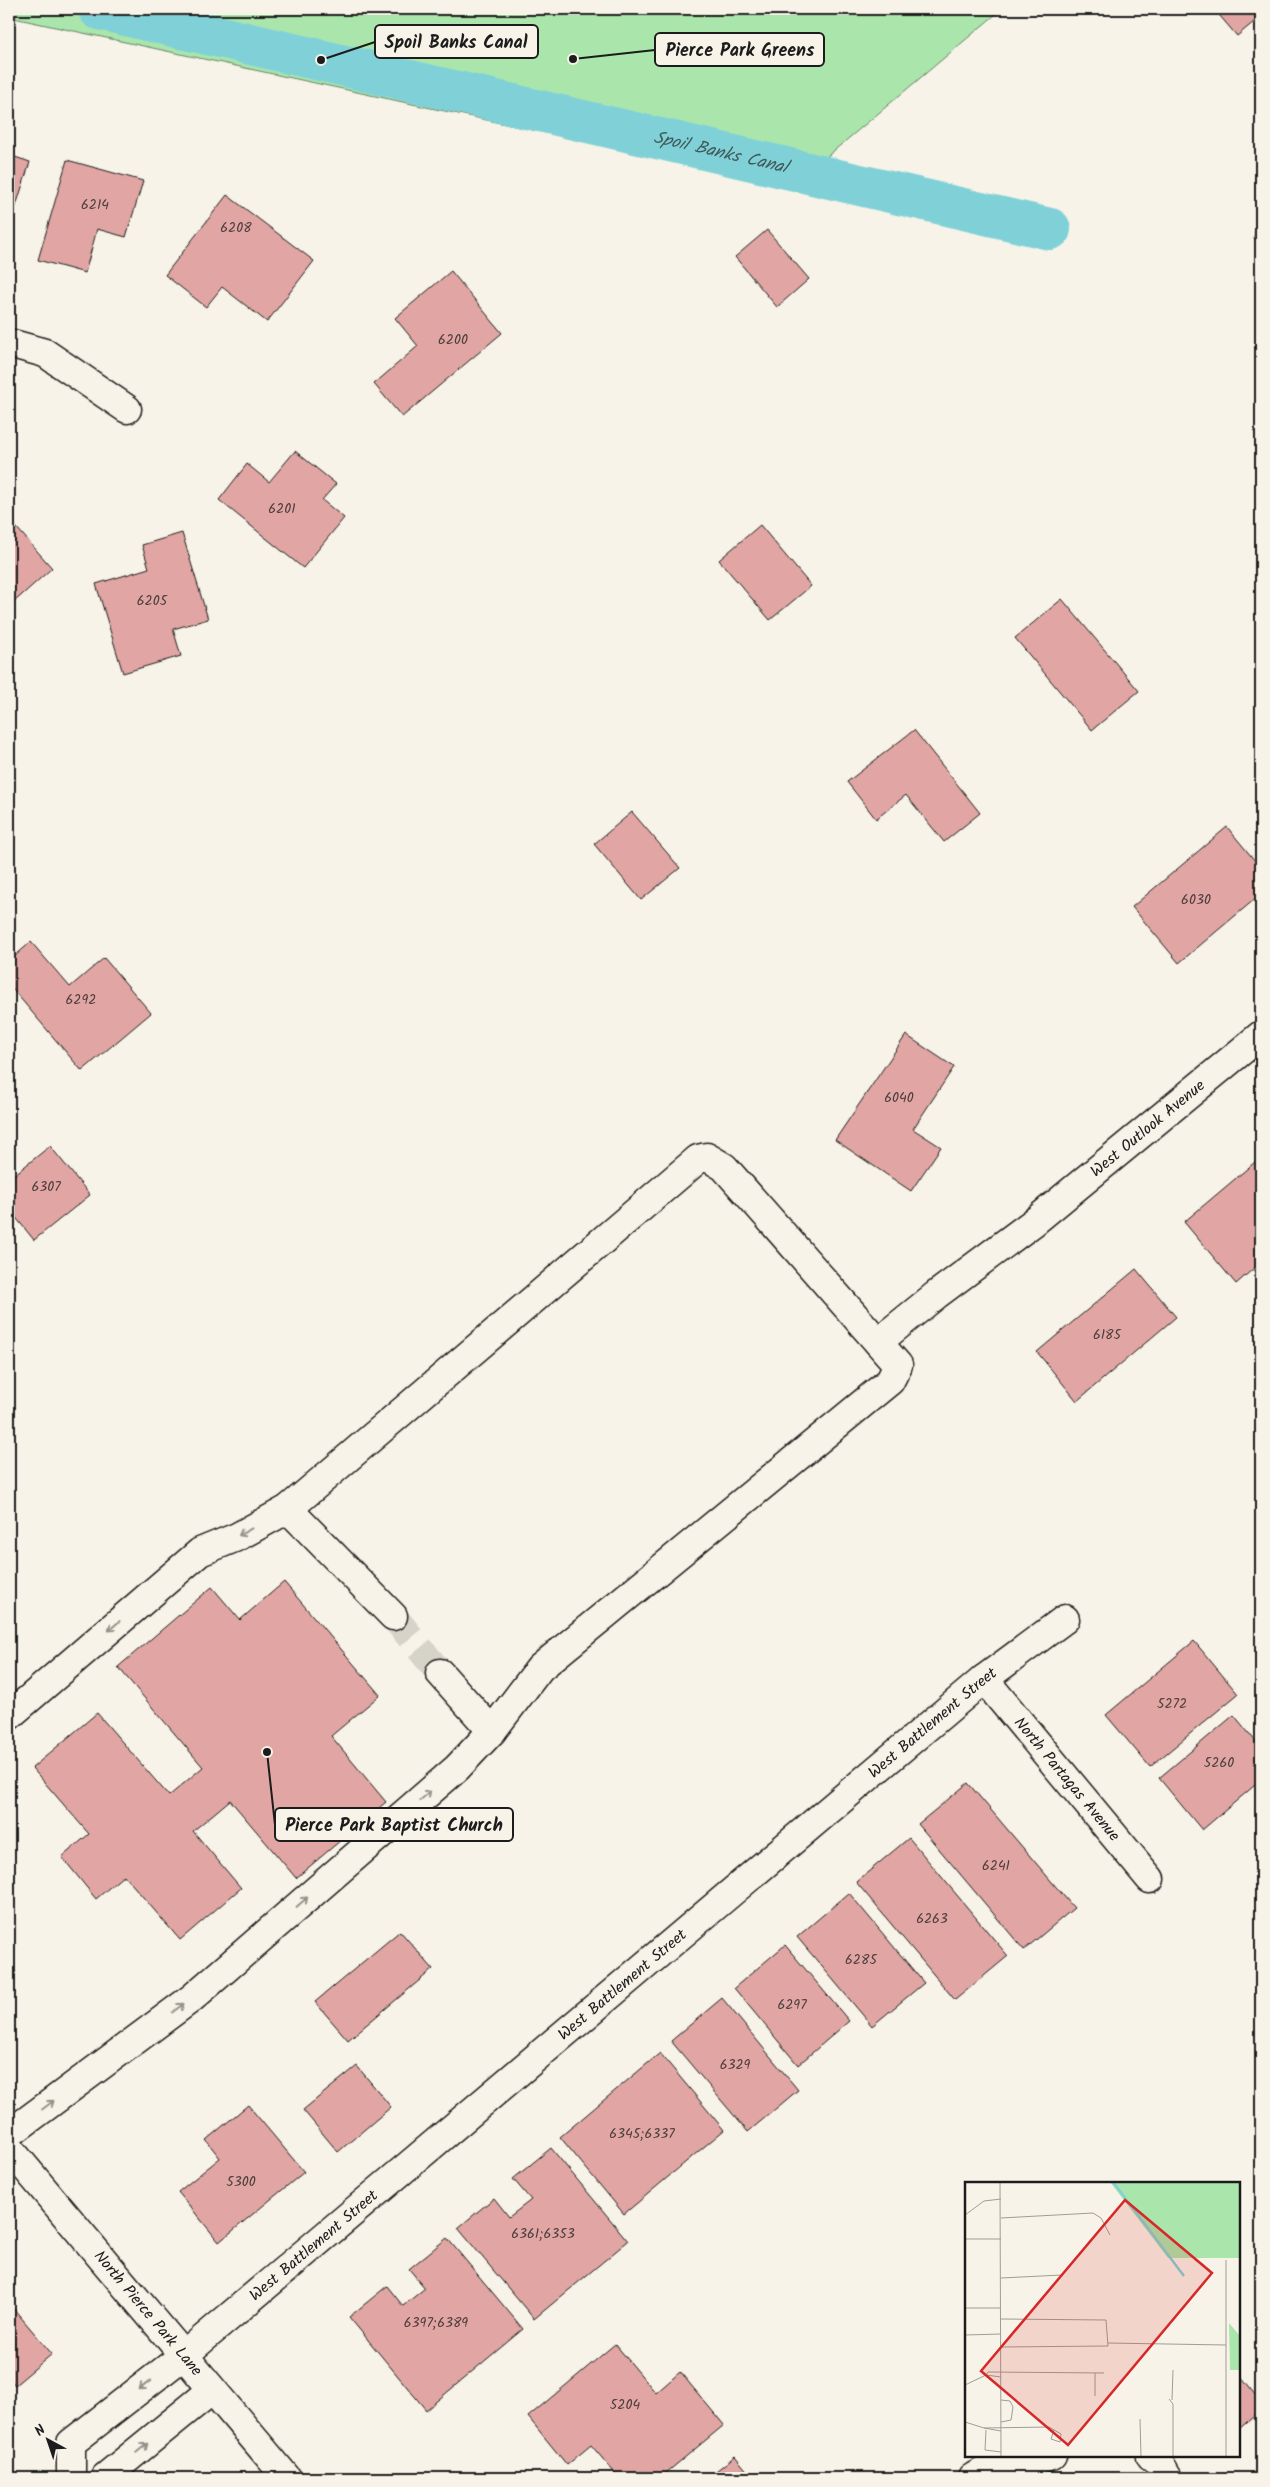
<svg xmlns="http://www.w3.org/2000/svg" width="1270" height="2487" viewBox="0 0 1270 2487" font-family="Kalam,sans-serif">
<rect width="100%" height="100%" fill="#f7f3e8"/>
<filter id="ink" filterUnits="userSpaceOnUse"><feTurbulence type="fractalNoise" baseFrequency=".02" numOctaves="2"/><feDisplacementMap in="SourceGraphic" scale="10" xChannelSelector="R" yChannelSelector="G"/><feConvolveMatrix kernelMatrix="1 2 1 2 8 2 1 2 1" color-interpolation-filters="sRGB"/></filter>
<g filter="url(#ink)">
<path fill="#aae6ab" stroke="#638164" d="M9,9H1002L792,186L9,17Z"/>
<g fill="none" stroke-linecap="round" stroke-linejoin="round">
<path stroke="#80d1d7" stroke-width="42" id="s1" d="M99,9L1050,229"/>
</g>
<path fill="#e1a6a3" stroke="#1c1c1c" d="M1214,9H1261V16L1237,36Z
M9,155L30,162L9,228Z
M67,160L143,181L126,237L97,229L85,273L38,260Z
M227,195L314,261L267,322L222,287L206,307L165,275Z
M1260,200H1261V240L1254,238Z
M767,230L809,279L777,307L735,257Z
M451,271L502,333L402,417L374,384L418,346L395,318Z
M295,451L336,484L322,500L344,518L303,568L219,500L247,464L269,482Z
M9,519L52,568L14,602L9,597Z
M760,525L811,586L770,620L719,560Z
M182,533L208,619L173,629L181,656L123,673L96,584L149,568L142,545Z
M1062,599L1139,691L1092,730L1015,638Z
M914,730L980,813L944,842L906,795L876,819L847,782Z
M632,812L680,868L641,900L594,844Z
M1227,827L1261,868V894L1179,963L1132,907Z
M31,942L70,987L104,958L151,1013L82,1071L9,985V961Z
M906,1035L954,1067L913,1129L941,1147L911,1191L835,1140Z
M50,1146L90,1195L34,1240L9,1209V1179Z
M1261,1157V1262L1236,1284L1184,1222Z
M1136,1269L1176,1317L1077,1401L1037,1352Z
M284,1582L380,1695L331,1736L386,1802L296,1878L230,1800L193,1831L241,1888L180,1940L124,1875L96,1899L62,1857L89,1834L32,1768L97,1713L169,1796L203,1767L118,1667L212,1587L240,1620Z
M1194,1641L1238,1694L1150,1767L1106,1715Z
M1234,1715L1261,1748V1780L1202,1830L1159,1778Z
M968,1783L1074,1908L1024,1950L918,1824Z
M909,1838L1008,1956L955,2000L856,1882Z
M849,1893L924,1983L872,2026L797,1937Z
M400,1931L433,1969L348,2040L315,2002Z
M785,1945L849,2021L798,2065L734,1988Z
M722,1998L798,2090L748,2132L671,2041Z
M660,2053L724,2130L624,2214L560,2137Z
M357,2066L391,2107L338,2152L303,2110Z
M248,2105L304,2172L219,2242L178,2192L220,2158L206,2140Z
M551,2148L628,2241L534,2319L458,2228L494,2198L509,2217L531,2200L513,2179Z
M447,2238L523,2329L426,2410L349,2317L387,2286L403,2306L425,2288L409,2269Z
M13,2308L52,2354L15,2385L9,2378V2311Z
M615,2344L656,2393L680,2372L724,2425L660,2478H619L591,2445L567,2465L528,2417Z
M1240,2376L1261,2402V2410L1239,2429Z
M735,2456L753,2478H707Z"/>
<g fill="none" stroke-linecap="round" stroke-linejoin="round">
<path stroke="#d6d3c9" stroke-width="28" stroke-dasharray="28 14" stroke-linecap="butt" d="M393,1616L440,1673"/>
<defs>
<g id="minor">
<path d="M9,343L45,353L127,409"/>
<path id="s2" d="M878,1342L936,1295L1034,1222L1261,1035"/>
<path d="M288,1509L393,1616"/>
<path d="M440,1673L492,1731"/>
<path id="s3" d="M984,1679L1150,1879"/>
<path d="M9,1716L200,1552L237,1537L288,1509L698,1159L707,1157L724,1167L898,1365L890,1381L540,1668L492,1731L457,1768L192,1998L9,2134"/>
<path id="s4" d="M9,2148L287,2478"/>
<path d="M1151,2456L1158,2461L1168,2478"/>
<path id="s5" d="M71,2478V2443L184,2355L984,1679L1065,1619"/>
<path d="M104,2478L212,2390"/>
<path d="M972,2478C993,2463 1027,2465 1052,2456"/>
</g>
</defs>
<use href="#minor" stroke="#1c1c1c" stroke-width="31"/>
<use href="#minor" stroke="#f7f3e8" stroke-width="28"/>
</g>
<defs><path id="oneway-shaft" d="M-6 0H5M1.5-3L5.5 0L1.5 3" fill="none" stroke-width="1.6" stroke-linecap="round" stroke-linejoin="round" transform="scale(1.25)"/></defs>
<g stroke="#94928c">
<use href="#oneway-shaft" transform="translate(245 1532) rotate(151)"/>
<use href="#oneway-shaft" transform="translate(114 1626) rotate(139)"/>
<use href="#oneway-shaft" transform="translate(425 1796) rotate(-41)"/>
<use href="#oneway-shaft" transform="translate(302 1902) rotate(-41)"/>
<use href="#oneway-shaft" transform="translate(178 2008) rotate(-37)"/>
<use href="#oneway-shaft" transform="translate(48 2105) rotate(-37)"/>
<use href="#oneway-shaft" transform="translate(145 2385) rotate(142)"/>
<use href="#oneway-shaft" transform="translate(142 2448) rotate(-39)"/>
</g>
</g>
<g text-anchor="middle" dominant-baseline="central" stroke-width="4.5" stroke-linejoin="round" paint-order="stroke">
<g font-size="14" fill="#4d3e3e">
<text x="95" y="205">6214</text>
<text x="236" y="228">6208</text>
<text x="453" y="340">6200</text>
<text x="282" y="509">6201</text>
<text x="152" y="601">6205</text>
<text x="1196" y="900">6030</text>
<text x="81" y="1000">6292</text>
<text x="899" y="1098">6040</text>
<text x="46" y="1187">6307</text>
<text x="1107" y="1335">6185</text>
<text x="1172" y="1704">5272</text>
<text x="1219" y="1763">5260</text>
<text x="996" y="1866">6241</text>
<text x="932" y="1919">6263</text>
<text x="861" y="1960">6285</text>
<text x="792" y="2005">6297</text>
<text x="735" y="2065">6329</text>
<text x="642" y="2134">6345;6337</text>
<text x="241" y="2182">5300</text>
<text x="543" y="2234">6361;6353</text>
<text x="436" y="2323">6397;6389</text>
<text x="625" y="2405">5204</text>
</g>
<g font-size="16" fill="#1c1c1c" stroke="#f7f3e8">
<text stroke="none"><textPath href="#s2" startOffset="344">West Outlook Avenue</textPath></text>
<text stroke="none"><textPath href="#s5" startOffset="1158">West Battlement Street</textPath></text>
<text stroke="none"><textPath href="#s3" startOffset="130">North Partagas Avenue</textPath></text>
<text stroke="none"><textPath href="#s5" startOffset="752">West Battlement Street</textPath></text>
<text stroke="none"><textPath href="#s5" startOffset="348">West Battlement Street</textPath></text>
<text stroke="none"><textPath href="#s4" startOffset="216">North Pierce Park Lane</textPath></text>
</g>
<g font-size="18" font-style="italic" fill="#3f5b5d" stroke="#f7f3e8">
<text stroke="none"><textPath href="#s1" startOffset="638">Spoil Banks Canal</textPath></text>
</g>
</g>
<g transform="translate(965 2182)">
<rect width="275" height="275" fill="#f7f3e8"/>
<path d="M145,0H275V76H203Z" fill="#aae6ab"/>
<path d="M264,141L275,154V188H265Z" fill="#aae6ab"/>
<path fill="none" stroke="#80d1d7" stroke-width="2.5" d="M148,0L219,94"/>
<path fill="none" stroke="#9f9d96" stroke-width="1" d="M35,0L36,275M0,33L19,19L36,17M36,36L128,31L136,36L145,53M0,57H36M261,78V275M36,96L97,93M0,126H36M36,137L141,138L143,164L36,165M0,153L36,152M143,161L261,163M36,195L21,193L23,190L139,191M0,203L21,193M130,214V191M204,217L208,222V275M36,218L45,219L48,225L46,238L36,240M207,218L208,188M175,237L176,275M0,240L19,246M21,248L20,268L36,270M36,249L19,246L84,245L96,252L95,260L86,257L89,248"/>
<path fill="#d62828" fill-opacity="0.15" stroke="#d62828" stroke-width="2.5" d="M160,18L247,91L103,263L16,189Z"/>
<rect width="275" height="275" fill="none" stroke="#1c1c1c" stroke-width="2.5"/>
</g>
<path fill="none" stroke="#1c1c1c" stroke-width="2" d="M321 60L375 42M573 59L655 50M267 1752L275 1825"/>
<g fill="#1c1c1c" stroke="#f7f3e8" stroke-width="2">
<circle cx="321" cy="60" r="5"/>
<circle cx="573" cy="59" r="5"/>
<circle cx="267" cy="1752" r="5"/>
</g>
<g fill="#f7f3e8" stroke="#1c1c1c" stroke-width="2">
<rect x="375" y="25" width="163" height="33" rx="5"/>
<rect x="655" y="33" width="169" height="33" rx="5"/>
<rect x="275" y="1808" width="238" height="33" rx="5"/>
</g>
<g font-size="18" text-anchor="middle" font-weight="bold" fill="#1c1c1c">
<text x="456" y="48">Spoil Banks Canal</text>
<text x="740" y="56">Pierce Park Greens</text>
<text x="394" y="1831">Pierce Park Baptist Church</text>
</g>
<rect width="1270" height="2487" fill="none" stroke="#f7f3e8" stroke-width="30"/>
<rect x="15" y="15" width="1240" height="2457" fill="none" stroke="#1c1c1c" stroke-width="2" filter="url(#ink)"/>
<g transform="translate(48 2440) rotate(320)" stroke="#f7f3e8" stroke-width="4" paint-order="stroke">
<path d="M0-4L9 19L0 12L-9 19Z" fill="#1c1c1c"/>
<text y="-8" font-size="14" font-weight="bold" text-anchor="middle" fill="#1c1c1c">N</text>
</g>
</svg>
